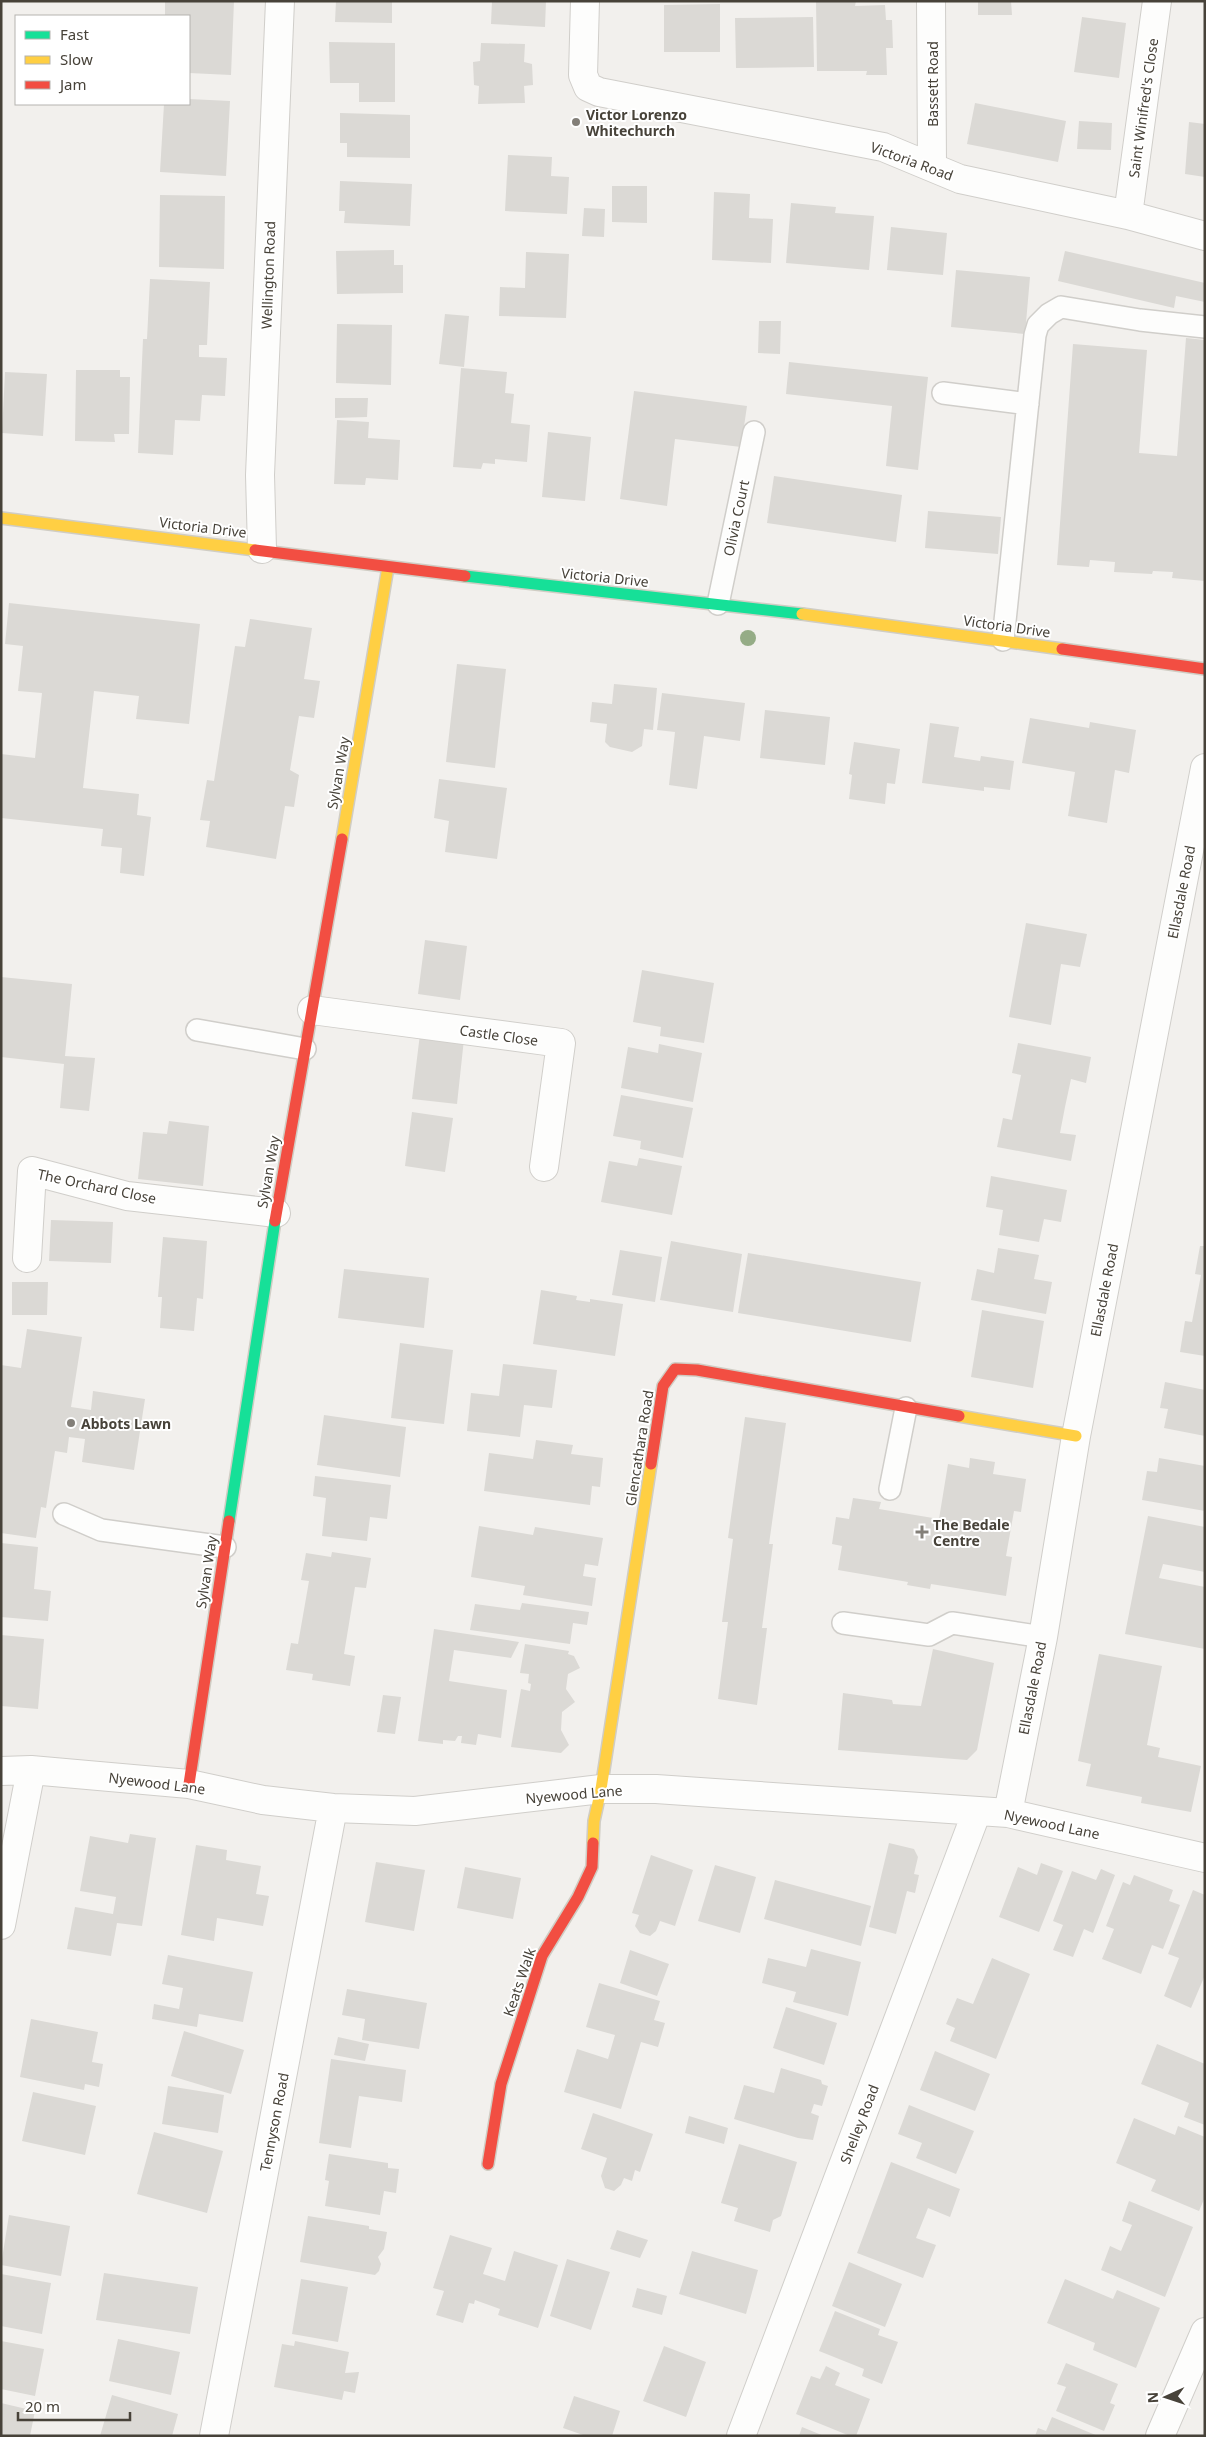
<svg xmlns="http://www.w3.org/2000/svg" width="1206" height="2437" viewBox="0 0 1206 2437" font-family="'Noto Sans',sans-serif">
<rect width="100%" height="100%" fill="#f2f0ed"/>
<path fill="#dbd9d5" d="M165,1H234L231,75L189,73V16H165Z
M336,1H392V23L335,22Z
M492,1H546L545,27L491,24Z
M816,1H856L855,6L885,5L886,20H892L893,48H886L887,75H866L867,71H817Z
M978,1H1011L1012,15H978Z
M720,4V52H664V5Z
M813,17L814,67L736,68L735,18Z
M1082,17L1126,23L1119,78L1074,72Z
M329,42L395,43V102H359V83H330Z
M481,43L525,44L524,62L532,64L533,85L524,86L525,103L478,104L479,86L474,85L473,62L480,61Z
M189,99L230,101L226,176L160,172L164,104H189Z
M975,103L1066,121L1058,162L967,144Z
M340,113L410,115V158L347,157V143H340Z
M1079,121L1112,123L1111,150L1077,149Z
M1189,122L1205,124V177L1185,174Z
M508,155L552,157L551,176L569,177L567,214L505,211Z
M340,181L412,184L410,226L344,223L345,211H339Z
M612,186H647V223L612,222Z
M714,192L750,194L749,218L773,219L771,263L712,260Z
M160,195L225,196L224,269L159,267Z
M791,203L836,207L835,213L874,216L869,270L786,263Z
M584,208L605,209L604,237L582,236Z
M891,227L947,233L943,275L887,270Z
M394,250V265H403V293L337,294L336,251Z
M1065,251L1205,283V302L1176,296L1174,308L1058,281Z
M526,252L569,254L566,318L499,316L500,287L525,288Z
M956,270L1030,277L1025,334L951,327Z
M150,279L210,282L207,345H199V357L227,358L225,396L202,395L200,421L175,420L173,455L138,453L143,339H147Z
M445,314L469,316L464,367L439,364Z
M759,321H781L780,354L758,353Z
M337,324L392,325L391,385L336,383Z
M1186,338L1205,340V581L1172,578L1173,572L1153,571L1152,574L1114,572L1115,562L1090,560L1089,567L1057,565L1073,344L1147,350L1139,453L1177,456Z
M789,362L928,377L918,470L886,466L892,406L786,394Z
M461,368L507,372L505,393L514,394L511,423L530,425L527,462L495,459V464L483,463L481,469L453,467Z
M76,370H120V377H130L129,434H114L115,442L75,441Z
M5,372L47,374L43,436L2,433Z
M634,391L747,406L741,447L675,439L667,506L620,499Z
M335,398H368L367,417L335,418Z
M337,420L369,422L368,438L400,440L398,480L366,478L365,485L334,484Z
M548,432L591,437L585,501L542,497Z
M774,476L902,495L896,542L767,523Z
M928,511L1001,517L998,554L925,548Z
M9,603L200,624L189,724L136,719L139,696L94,691L83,788L139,794L137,815L151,817L144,876L120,873L122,848L101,846L103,829L1,818V754L35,758L42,693L18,691L23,646L5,644Z
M250,619L312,628L304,679L320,681L314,718L299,716L290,770L299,775L294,807L285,806L276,859L206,847L210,821L200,820L207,780L214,781L235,646L245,647Z
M457,664L506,669L495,768L446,762Z
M614,684L657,688L653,730L644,729L642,746L632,752L610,747L605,742L607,724L590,722L592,702L612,704Z
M662,693L745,703L740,741L704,736L697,789L669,785L675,732L657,730Z
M765,710L830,717L825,765L760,758Z
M1030,718L1089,728L1090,722L1136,730L1129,773L1115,770L1107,823L1068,816L1075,772L1022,763Z
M930,723L959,727L954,757L980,761L981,756L1014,761L1010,790L984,787V791L922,783Z
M854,742L900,749L895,784L887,783L885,804L849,799L852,775L849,774Z
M439,779L507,788L497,859L445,852L449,821L434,818Z
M1026,923L1087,934L1080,967L1061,964L1051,1025L1009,1017Z
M425,940L467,946L460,1000L418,994Z
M642,970L714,983L704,1043L660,1036L661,1027L633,1022Z
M1,977L72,984L65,1056L95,1058L89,1111L60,1108L64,1064L1,1057Z
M420,1034L464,1039L457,1104L412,1099Z
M1018,1043L1091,1057L1086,1083L1071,1079L1065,1107L1060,1133L1076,1135L1071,1161L997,1147L1003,1118L1012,1120L1021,1075L1012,1073Z
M659,1044L702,1053L693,1102L621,1088L628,1047L658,1053Z
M621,1095L693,1108L683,1158L640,1149L641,1141L613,1136Z
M412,1112L453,1118L445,1172L405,1166Z
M169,1121L209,1126L203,1186L138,1179L143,1132L167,1134Z
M639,1158L682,1166L672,1215L601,1202L609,1161L637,1166Z
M991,1176L1067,1190L1061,1222L1044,1219L1039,1242L999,1235L1003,1210L986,1207Z
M51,1220L113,1222L111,1263L49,1261Z
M163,1237L207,1241L203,1299L197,1298L194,1331L160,1328L162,1297H158Z
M671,1241L742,1254L733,1312L660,1300Z
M1200,1246H1205V1356L1180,1352L1185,1321L1192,1322L1201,1275L1195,1274Z
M998,1248L1039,1255L1034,1279L1052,1282L1046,1314L971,1300L977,1269L994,1273Z
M620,1250L662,1257L655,1302L612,1295Z
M748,1253L921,1282L911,1342L738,1313Z
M344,1269L429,1278L424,1328L338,1318Z
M12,1282H48L47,1315H12Z
M541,1290L577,1296L576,1300L590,1302V1299L623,1304L615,1356L533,1344Z
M982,1310L1044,1321L1033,1388L971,1377Z
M27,1329L82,1337L71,1407L91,1410L93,1391L145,1399L134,1470L82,1462L85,1439L69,1437L67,1453L55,1451L46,1508L41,1507L36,1538L1,1533V1365L21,1368Z
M400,1343L453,1350L444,1424L391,1418Z
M503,1364L557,1370L552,1408L524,1405L520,1437L467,1431L471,1393L499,1396Z
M1165,1382L1205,1390V1436L1164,1428L1168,1409L1160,1408Z
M324,1415L406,1427L400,1477L317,1465Z
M745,1417L786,1423L769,1544H773L762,1628H767L757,1705L718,1699L728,1622H722L733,1539L728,1538Z
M536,1440L573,1445L571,1454L603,1458L600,1487L592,1486L590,1505L484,1491L489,1453L533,1459Z
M970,1458L995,1462L993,1474L1026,1479L1021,1512L1014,1511L1006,1556L1012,1557L1006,1596L931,1584L930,1589L907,1585L908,1582L838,1570L842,1546L832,1544L836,1517L849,1519L853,1498L881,1502L879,1509L939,1519L948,1464L969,1468Z
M1159,1458L1205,1466V1511L1142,1500L1147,1471L1157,1472Z
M315,1476L391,1485L387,1519L370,1517L367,1541L322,1536L326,1498L313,1496Z
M1148,1516L1205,1527V1572L1163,1564L1159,1578L1205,1587V1649L1125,1634Z
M479,1526L533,1535L535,1527L603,1538L598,1566L585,1564L583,1576L596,1578L592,1606L523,1595L525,1586L471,1577Z
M1,1543L38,1547L34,1589L51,1591L48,1621L1,1617Z
M332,1552L371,1558L366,1588L355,1587L344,1654L355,1656L350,1686L312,1680L313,1674L286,1670L291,1643L298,1644L309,1581L301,1580L306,1553L331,1557Z
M522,1603L589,1612L587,1625L573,1623L570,1644L470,1630L475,1604L520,1610Z
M434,1629L519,1642L511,1658L454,1650L449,1681L507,1690L501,1738L478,1734L476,1745L461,1743L462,1736H458L455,1741L443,1740V1744L418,1741Z
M1,1635L44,1639L38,1709L1,1706Z
M525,1644L569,1651L568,1654L574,1656L580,1668L568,1674L566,1689L575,1702L562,1712L561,1730L569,1745L561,1753L511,1747L521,1689L530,1691L531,1684L528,1683L529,1674L520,1673Z
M933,1649L994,1663L977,1750L967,1760L838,1750L843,1693L892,1700L893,1704L921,1706Z
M1099,1654L1162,1666L1147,1745L1160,1748L1158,1757L1201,1766L1191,1812L1141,1803L1142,1797L1086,1786L1091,1764L1078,1761Z
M383,1695L401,1697L395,1734L377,1732Z
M130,1834L156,1838L142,1926L117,1923L111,1956L67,1949L75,1907L113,1914L116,1897L80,1891L90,1836L128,1843Z
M889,1843L914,1849L918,1857L914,1874L919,1875L915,1893L907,1891L896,1934L869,1927Z
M196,1845L227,1850L226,1860L261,1866L256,1894L269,1896L263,1926L217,1918L214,1941L181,1935Z
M651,1855L693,1870L675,1926L660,1921L656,1931L650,1936L640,1933L635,1926L639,1915L632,1913Z
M376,1862L425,1870L414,1931L365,1922Z
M1041,1863L1063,1871L1039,1932L999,1917L1018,1867L1037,1875Z
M715,1865L756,1877L740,1933L698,1921Z
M465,1867L521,1878L513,1919L457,1908Z
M1101,1869L1115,1875L1093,1933L1084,1929L1073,1957L1053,1950L1063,1925L1053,1921L1072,1871L1096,1880Z
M1134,1875L1173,1890L1169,1901L1180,1905L1163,1949L1152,1945L1141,1974L1102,1959L1114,1929L1106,1926L1123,1882L1130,1885Z
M775,1880L871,1906L861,1946L764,1919Z
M1193,1890L1205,1895V1975L1191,2008L1164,1996L1179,1958L1168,1954Z
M811,1949L861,1962L848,2016L793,2002L796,1992L762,1983L768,1958L806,1967Z
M630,1950L669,1964L657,1996L620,1983Z
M168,1955L253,1972L243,2022L199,2014L197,2027L152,2019L154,2004L179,2009L183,1988L162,1984Z
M992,1958L1030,1974L996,2059L950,2041L955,2028L946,2024L957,1998L973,2004Z
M599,1983L660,2001L654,2020L665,2023L658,2047L641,2042L621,2109L564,2092L577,2049L608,2059L615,2035L586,2027Z
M347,1989L427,2003L419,2049L362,2040L365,2019L342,2015Z
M786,2007L837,2023L824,2065L773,2048Z
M31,2019L98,2032L92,2062L103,2064L99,2087L85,2084L84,2090L20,2077Z
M184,2031L244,2050L231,2094L171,2076Z
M338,2037L369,2044L365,2061L334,2055Z
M1157,2044L1205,2064V2125L1184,2117L1189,2103L1141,2084Z
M935,2051L990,2074L975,2111L920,2090Z
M331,2059L406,2070L402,2102L359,2096L351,2148L319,2143Z
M781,2068L821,2080L822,2084L828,2086L822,2106L814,2104L811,2113L819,2116L813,2140L798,2138L734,2119L744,2085L774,2093Z
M168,2086L224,2095L218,2133L162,2124Z
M33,2092L96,2106L85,2155L22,2141Z
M909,2105L974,2131L956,2174L916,2158L922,2143L898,2134Z
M593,2113L653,2134L640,2172L635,2170L632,2181L624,2178L621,2185L614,2191L605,2188L601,2176L607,2158L581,2149Z
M689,2116L728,2128L724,2144L685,2133Z
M1134,2118L1175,2135L1178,2126L1205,2137V2197L1199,2211L1151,2191L1156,2180L1116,2163Z
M154,2132L223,2151L207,2213L137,2194Z
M739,2144L797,2162L781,2216L773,2220L770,2232L734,2221L738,2208L721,2203Z
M329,2154L388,2163V2168L399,2169L396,2193L384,2191L380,2215L325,2206L329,2181L325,2180Z
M891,2162L960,2189L950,2217L928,2208L916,2238L936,2245L923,2278L857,2253Z
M1129,2201L1193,2227L1165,2297L1101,2270L1110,2246L1121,2251L1132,2225L1122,2221Z
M9,2215L70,2226L61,2276L1,2265Z
M308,2216L369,2226V2229L387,2232L384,2249L378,2257L381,2264L379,2271L375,2275L300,2262Z
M617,2230L648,2240L640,2258L610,2249Z
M450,2235L492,2248L483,2274L505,2281L514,2251L558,2265L538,2328L498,2315L500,2309L475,2300L474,2304L469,2303L463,2323L436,2315L444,2291L433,2288Z
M692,2251L758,2270L746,2314L679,2294Z
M567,2259L610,2272L591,2330L550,2316Z
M849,2262L902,2284L885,2327L832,2306Z
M104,2273L198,2287L190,2334L96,2320Z
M1,2274L51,2283L42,2334L1,2326Z
M301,2279L348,2287L338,2342L292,2334Z
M1065,2279L1113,2299L1117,2290L1160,2308L1136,2368L1093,2350L1095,2343L1047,2323Z
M637,2288L667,2296L662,2315L632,2307Z
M835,2311L880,2329L878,2335L898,2342L882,2384L862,2376L864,2369L819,2351Z
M118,2339L180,2352L171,2395L109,2381Z
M1,2341L44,2349L35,2396L1,2389Z
M295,2341L349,2352L345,2373L359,2372L355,2393L344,2391L342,2400L274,2387L282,2344L294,2346Z
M664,2346L706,2362L686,2417L643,2401Z
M1066,2363L1118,2384L1110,2403L1115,2405L1104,2431L1056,2411L1066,2387L1057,2384Z
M826,2366L840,2373L835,2385L870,2399L856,2436H850L796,2414L811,2376L820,2379Z
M112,2395L178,2414L172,2436H100Z
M574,2396L620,2411L612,2436H586L563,2428Z
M1,2403L35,2411L30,2436H1Z
M1052,2417L1098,2436H1035L1038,2428L1046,2431Z
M802,2427L824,2436H799Z"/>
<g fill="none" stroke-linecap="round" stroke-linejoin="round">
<defs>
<path id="lane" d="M943,393L1028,404
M718,604L754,432
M1003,640L1035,335L1038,325L1049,314L1061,307L1140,320L1205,327
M197,1030L305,1049
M890,1489L906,1408
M64,1514L101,1530L225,1547
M843,1623L929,1635L952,1623L959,1624L1043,1637"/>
<path id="street" d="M585,1L583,75L588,87L599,92L883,147L960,179L1128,215L1205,236
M931,1L932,166
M1128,215L1157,1
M262,549L260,475L280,1
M312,1010L561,1043L544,1167
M27,1258L32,1171L127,1196L276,1213
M1,1771L31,1770L189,1784L263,1800L333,1808L415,1811L601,1789H656L1008,1813L1205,1858
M1008,1813L1043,1637L1076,1436L1205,768
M1,1925L31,1770
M214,2436L333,1808
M741,2436L977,1811
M1160,2436L1205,2332"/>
<path id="fast" d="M465,576L802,614
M229,1521L275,1221"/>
<path id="slow" d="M1,518L255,550
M802,614L1062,649
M342,839L388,567
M959,1416L1076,1436
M593,1843L594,1821L601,1789L651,1464"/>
<path id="jam" d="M255,550L465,576
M1062,649L1205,669
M275,1221L342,839
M651,1464L663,1386L675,1369L697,1370L959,1416
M189,1784L229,1521
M488,2164L501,2084L542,1956L578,1897L592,1867L593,1843"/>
</defs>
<use href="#lane" stroke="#d0ceca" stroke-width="24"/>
<use href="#street" stroke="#d0ceca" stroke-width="30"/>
<use href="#fast" stroke="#d0cdc4" stroke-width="14"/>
<use href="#slow" stroke="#d0cdc4" stroke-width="14"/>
<use href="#jam" stroke="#d0cdc4" stroke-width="14"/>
<use href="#lane" stroke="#fdfdfc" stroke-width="21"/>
<use href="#street" stroke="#fdfdfc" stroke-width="28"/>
<use href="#fast" stroke="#16e098" stroke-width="11"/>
<use href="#slow" stroke="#ffcf43" stroke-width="11"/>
<use href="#jam" stroke="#f24e42" stroke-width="11"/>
</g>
<circle fill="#95ac86" cx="748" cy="638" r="8"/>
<g fill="#837f78" stroke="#fff" stroke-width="2">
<circle cx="576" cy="122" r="5"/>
<circle cx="71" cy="1423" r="5"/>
<path d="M919.5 1524.5h5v5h5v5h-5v5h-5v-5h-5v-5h5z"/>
</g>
<g text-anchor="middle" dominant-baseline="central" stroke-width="4" stroke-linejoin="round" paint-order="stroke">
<g font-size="14" fill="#474239" stroke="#fff">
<text transform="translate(932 84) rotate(-90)">Bassett Road</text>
<text transform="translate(1143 108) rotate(-82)">Saint Winifred's Close</text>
<text transform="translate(912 161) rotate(20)">Victoria Road</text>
<text transform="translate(268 275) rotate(-88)">Wellington Road</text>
<text transform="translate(736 518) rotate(-78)">Olivia Court</text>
<text transform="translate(203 527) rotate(7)">Victoria Drive</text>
<text transform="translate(605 577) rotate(6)">Victoria Drive</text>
<text transform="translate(1007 626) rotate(8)">Victoria Drive</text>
<text transform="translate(338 773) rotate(-80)">Sylvan Way</text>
<text transform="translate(1181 892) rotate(-79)">Ellasdale Road</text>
<text transform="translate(499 1035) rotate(8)">Castle Close</text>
<text transform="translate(268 1172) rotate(-80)">Sylvan Way</text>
<text transform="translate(97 1186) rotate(12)">The Orchard Close</text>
<text transform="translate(1104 1290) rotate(-79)">Ellasdale Road</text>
<text transform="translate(639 1448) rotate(-81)">Glencathara Road</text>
<text transform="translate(206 1572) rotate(-81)">Sylvan Way</text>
<text transform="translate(1032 1688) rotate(-79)">Ellasdale Road</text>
<text transform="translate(157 1783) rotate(7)">Nyewood Lane</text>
<text transform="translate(574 1794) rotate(-5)">Nyewood Lane</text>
<text transform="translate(1052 1824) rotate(12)">Nyewood Lane</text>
<text transform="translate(519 1982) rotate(-71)">Keats Walk</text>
<text transform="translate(274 2122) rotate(-79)">Tennyson Road</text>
<text transform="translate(859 2124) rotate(-69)">Shelley Road</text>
</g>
<g font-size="14" font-weight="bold" fill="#474239" stroke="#fff" text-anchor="start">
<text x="586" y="114">Victor Lorenzo<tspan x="586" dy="16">Whitechurch</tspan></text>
<text x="81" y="1423">Abbots Lawn</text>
<text x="933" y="1524">The Bedale<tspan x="933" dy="16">Centre</tspan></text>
</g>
</g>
<rect width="1206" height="2437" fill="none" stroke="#474239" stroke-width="5"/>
<rect x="15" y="15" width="175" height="90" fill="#ffffff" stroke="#b5b3b0"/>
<rect x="25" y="31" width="25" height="8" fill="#16e098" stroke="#b5b3b0"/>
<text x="60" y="40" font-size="15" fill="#474239">Fast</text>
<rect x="25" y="56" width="25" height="8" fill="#ffcf43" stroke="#b5b3b0"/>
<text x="60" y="65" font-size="15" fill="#474239">Slow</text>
<rect x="25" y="81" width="25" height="8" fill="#f24e42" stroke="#b5b3b0"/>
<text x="60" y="90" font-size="15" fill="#474239">Jam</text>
<g transform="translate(1166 2397) rotate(267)" stroke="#ffffff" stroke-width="4" paint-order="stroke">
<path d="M0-4L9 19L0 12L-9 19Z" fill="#474239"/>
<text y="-8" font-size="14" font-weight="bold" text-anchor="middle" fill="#474239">N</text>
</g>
<path d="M18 2412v8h112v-8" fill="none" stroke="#474239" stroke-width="2.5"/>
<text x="25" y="2412" font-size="15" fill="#474239" stroke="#ffffff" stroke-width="4" paint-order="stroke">20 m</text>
</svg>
